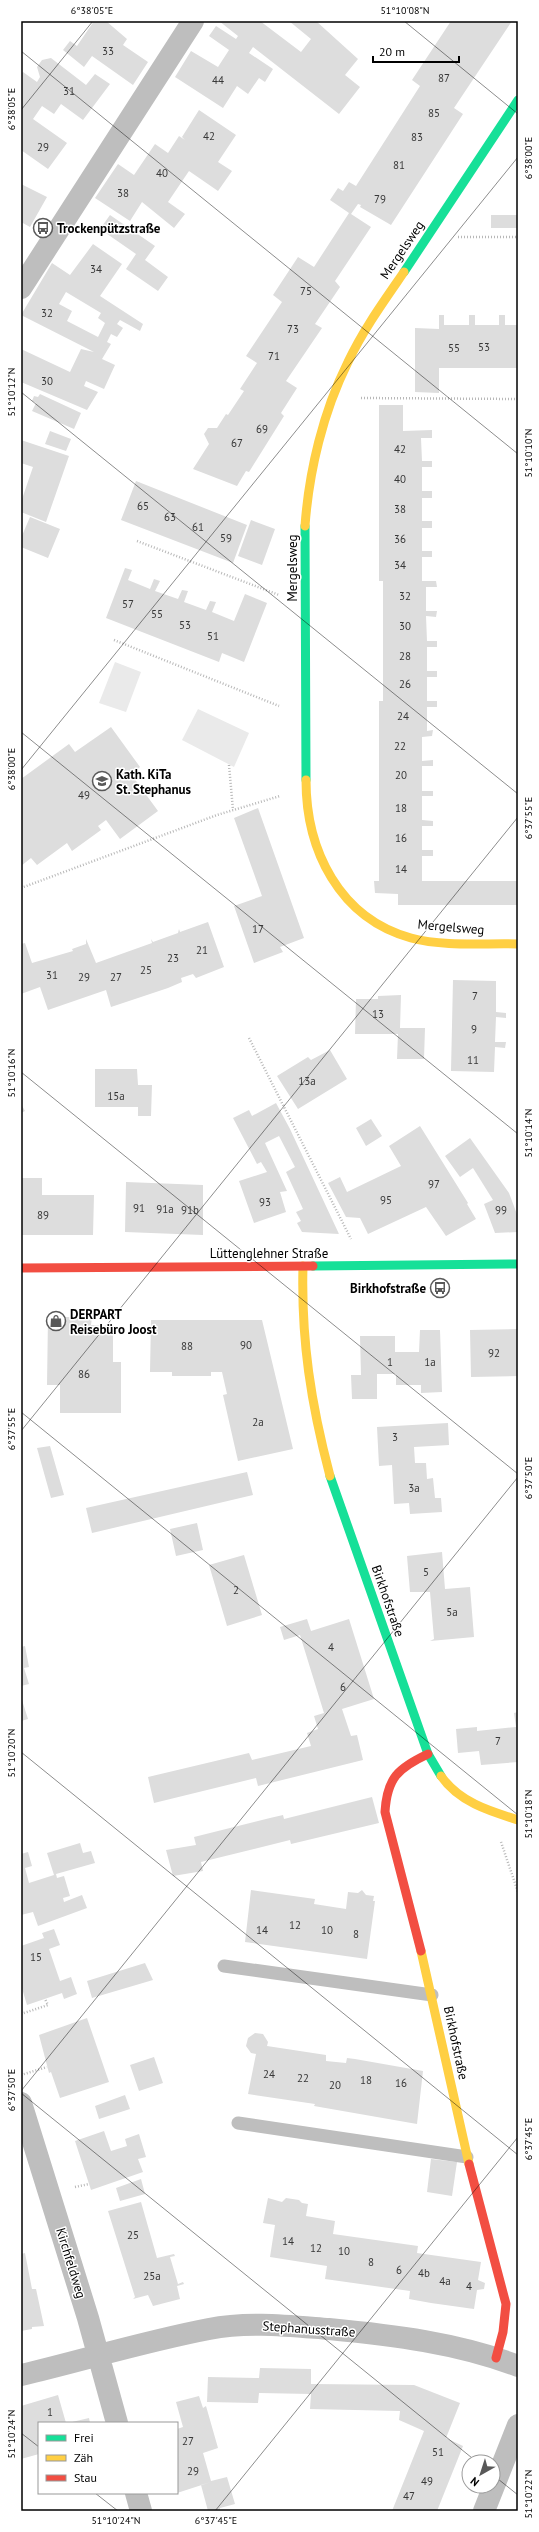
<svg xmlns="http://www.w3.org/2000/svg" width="539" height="2532" viewBox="0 0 539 2532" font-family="'PT Sans',sans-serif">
<rect width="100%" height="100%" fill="#fff"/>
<path fill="#eaeaea" d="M115,662L141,672L126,712L99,703Z
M198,709L249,733L234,767L182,740Z"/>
<path fill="#ddd" fill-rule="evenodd" d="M94,21H106L127,39L123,45L148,62L133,85L92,56L84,67L63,50L70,41L77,46Z
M219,21H260L301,52L311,39L289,21H316L358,59L345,75L360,87L339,114L253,47L249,53L273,69L265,82L259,78L248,94L237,86L223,108L175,77L191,51L218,67L229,50L209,36L216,26L236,39L238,36Z
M451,21H512L454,108L463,114L391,225L360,207L361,205L358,204L351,214L371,227L335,281L340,287L315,324L322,328L286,381L297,388L281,413L284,416L249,472L246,471L237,486L193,469L209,444L204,434L208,428H217L226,414L228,415L244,391L240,389L257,363L246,356L282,302L273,295L298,257L314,267L349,213L330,200L338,188L343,191L349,182L356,186L420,86L412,80Z
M51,58L86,85L95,74L110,84L83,120L61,104L54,114L42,106L33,119L67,143L48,169L21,150V74L23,72L37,82L40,77L37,67L42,60Z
M199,110L236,135L218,162L232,171L218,191L189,171L168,202L185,214L174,228L142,202L130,221L95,198L118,164L134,175L155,144L168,153L179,136L185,140L182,137Z
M21,184L47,197L30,227L21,222Z
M110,215L155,246L145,260L168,277L158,291L126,269L136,254L100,229Z
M491,215H517V228H491Z
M93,244L122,264L100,296L143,324L140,331L120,320L117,324L123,328L117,337L111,334L107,342L111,344L102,359L115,365L104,389L86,381L84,386L98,392L87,410L21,382V349L70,372L81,349L94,352L21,315L52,263L70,275ZM66,292L101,313L98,318L105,323L98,337L67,321L72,311L59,304Z
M439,315H444V325H469V315H475V325H499V315H505V325H518V368H439V393L415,392V328L439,329Z
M40,394L81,413L74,429L32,411L36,403L32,401L34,396L38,397Z
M379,405H403V431L432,430V438H421L422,461H432V467H422V491H432V498H422V521H432V528H422V551H432V557H422V581H436L437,587H426V611H437L436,617L426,616L427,641H437V647H427V671H437V677H427V701H437V707H427V731L433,730L432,736L422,737V761L433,760V766H422V791H433V796H422V820L433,821V826H422V850H433V856H422V881H518V905H398V894L375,893L374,881H379V701H383V581H379Z
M50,431L71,439L66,451L45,444Z
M21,440L69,456L46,522L21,512V502L33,467L21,463Z
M136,481L247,525L233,563L121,520Z
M30,517L60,529L48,558L21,547V538Z
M251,520L275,529L262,565L238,556Z
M125,568L132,570L128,580L150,589L154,579L160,581L155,591L178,599L182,590L188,591L184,602L206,610L210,601L216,602L212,612L234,621L245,594L267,603L244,662L222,653L219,662L106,618Z
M111,727L140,767L131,774L158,811L120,839L106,820L98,826L101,830L72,851L67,843L37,865L31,858L21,866V779L69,744L75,752Z
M258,808L304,938L280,947L283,952L254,963L234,906L262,896L234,818Z
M208,922L224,967L196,978L193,974L181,978L182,982L168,988L111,1007L106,990L48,1010L40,987L21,994V944L25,943L32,963L73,951L72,949L86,944V939L96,963L152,943L151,939L153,942L178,933L179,929L180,932Z
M453,980L496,981V1012L506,1013V1018L496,1017L495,1042H506L505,1048L495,1047L494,1072L451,1071Z
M401,995L400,1028H425L424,1059H397L398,1034H355L356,999H378V996Z
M330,1050L347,1079L298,1109L277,1076L308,1057L311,1060Z
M95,1069H137L138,1085H152L151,1116H138V1107H95Z
M276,1103L290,1129L339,1234L302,1232L297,1223L301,1221L296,1212L303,1209L286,1172L295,1167L279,1136L265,1143L287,1191L280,1192L286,1212L254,1223L239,1181L267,1172L261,1162L257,1164L233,1118L249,1110L252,1116Z
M21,1104L25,1111L21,1113Z
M371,1119L382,1136L366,1146L356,1128Z
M420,1126L468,1203L467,1204L476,1219L446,1236L426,1207L368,1234L360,1218L346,1217L328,1183L340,1177L347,1192L401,1166L389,1146Z
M470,1138L509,1193L518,1217V1232L495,1233L484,1204L493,1200L473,1168L460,1177L445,1156Z
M21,1178H42V1195H94L93,1235H21Z
M126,1182L203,1185V1235L125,1232Z
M48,1317H92L91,1325L113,1326V1362H121V1413H60V1385H47Z
M151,1320H262L293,1449L238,1461L223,1395L227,1394L222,1372H211V1376H172V1372H150Z
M518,1329V1376L471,1377L470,1330Z
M420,1330H440L442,1392L421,1393V1385H396V1374H377V1399H352L351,1375H361L360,1336H395V1352H419Z
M448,1423L449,1445L414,1447L415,1463H426L427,1479L433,1478L435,1498H441L442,1512L410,1514L409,1503L394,1504L392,1465L379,1466L377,1427Z
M50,1446L64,1495L51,1498L37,1448Z
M247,1472L253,1495L92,1533L86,1508Z
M197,1523L203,1550L176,1556L170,1529Z
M442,1552L445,1589L470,1587L474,1637L430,1641L434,1639L430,1592H410L407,1556Z
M244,1555L262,1615L227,1626L209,1565Z
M307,1619L311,1631L349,1619L374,1699L342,1709L351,1736L357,1735L363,1760L258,1786L256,1778L154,1803L148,1777L249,1753L252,1760L311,1746L307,1733L318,1729L314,1716L324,1713L300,1635L284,1640L280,1627Z
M25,1646L29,1667L24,1668L29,1684L21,1686V1647Z
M21,1697L28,1719L21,1721Z
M518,1712V1762L481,1765L479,1751L458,1753L456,1729L477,1727V1731L516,1727L514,1713Z
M372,1797L379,1823L291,1844L290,1840L201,1862L203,1871L173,1876L166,1850L196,1845L194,1837L270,1818L283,1815L284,1819Z
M80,1843L83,1853L91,1851L95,1863L56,1874L57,1878L64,1876L70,1896L63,1898L64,1902L82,1895L87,1908L38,1926L33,1912L21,1915V1854L28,1852L32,1866L25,1868L29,1883L54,1875L47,1853Z
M251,1890L315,1899L314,1904L346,1909L348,1892L358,1893L362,1890L366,1895L374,1896L373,1901H375L367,1959L245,1942Z
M54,1929L60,1945L49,1949L60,1981L71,1977L77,1994L64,1999L62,1993L27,2005L21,1985V1946L44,1938L42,1933Z
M145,1963L153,1980L92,1998L87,1981Z
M87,2018L109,2082L60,2098L51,2072L49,2073L39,2035Z
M255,2033L263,2034L268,2042L267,2046L326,2055V2061L346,2063L347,2058L355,2059L423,2071L417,2124L314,2106L315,2104L248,2094L256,2054L251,2053L246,2046L248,2038Z
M154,2057L163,2083L139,2091L130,2065Z
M125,2095L130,2109L99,2119L95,2106Z
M104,2131L111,2151L127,2146L125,2139L139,2134L146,2157L138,2159L143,2172L91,2190L75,2141Z
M431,2159L457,2162L452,2196L427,2192Z
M141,2179L145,2194L120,2201L116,2188Z
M268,2198L282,2202L286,2198L299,2200L302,2203L308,2204L306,2216L335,2221L333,2234L418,2246L417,2253L481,2262L478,2280L485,2283L484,2289L477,2290L474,2309L431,2303L409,2299L410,2291L325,2279L327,2266L270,2257L275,2225L263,2223Z
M141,2202L157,2258L174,2254L175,2256L170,2257L178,2284L183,2282L184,2284L177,2286L180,2299L153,2306L148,2295L133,2299L135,2297L108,2211Z
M25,2253L32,2289H36L44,2326L32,2327V2329L21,2331V2254Z
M260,2368L311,2369V2384L414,2385L460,2403L446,2438L463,2446L437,2511H392L424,2431L399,2420L400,2411L310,2409L311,2394L259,2393L258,2403L207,2402L208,2377L259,2378Z
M58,2395L66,2423H39V2454L21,2459V2406Z
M199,2396L203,2408L206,2406L218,2448L203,2453L211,2481L227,2477L235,2504L220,2508V2511H208L201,2485L211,2482L177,2493V2429L183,2427L176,2402Z
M89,2418L90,2423H72V2422Z"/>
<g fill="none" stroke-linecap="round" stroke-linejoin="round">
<path stroke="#b8b8b8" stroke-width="2.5" stroke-dasharray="1 2" stroke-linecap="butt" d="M458,237H518
M361,398L518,399
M137,541L279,595
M114,640L279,706
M229,765L233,810
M21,888L217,815L280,796
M249,1038L351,1239
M501,1842L518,1892
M21,2014L48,2005L45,1999
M21,2075L47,2067
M75,2187L89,2184"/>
<path stroke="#bebebe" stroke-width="13" d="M224,1966L432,1995
M238,2123L467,2157"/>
<path stroke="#bebebe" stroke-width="22" d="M21,288L193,21
M21,2103L88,2318L117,2423
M21,2375C84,2360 146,2341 209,2329C248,2321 290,2326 329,2329C392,2335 458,2343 518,2366
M136,2493L141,2511
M484,2511L518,2425"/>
<path stroke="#16e098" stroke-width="9" d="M404,272L518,100
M305,526L306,780
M313,1266L518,1264
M330,1476L428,1754L441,1776"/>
<path stroke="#ffcf43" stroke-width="9" d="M305,526C309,471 323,412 348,362C363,330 384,301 404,272
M306,780C306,850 339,918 411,938C445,947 483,943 518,944
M303,1266C301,1340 311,1404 330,1476
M441,1776C459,1802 489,1811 518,1820
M421,1951L469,2164"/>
<path stroke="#f24e42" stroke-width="9" d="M21,1268L313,1266
M421,1951L385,1812C387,1778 398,1768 428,1754
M469,2164L506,2304L503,2332L496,2358"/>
</g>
<path fill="none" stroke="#000" stroke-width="1" stroke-opacity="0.45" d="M404,21L518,114M21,51L518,454M21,110L93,21M21,392L518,794M21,732L518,1134M21,770L518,157M21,1072L518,1474M21,1412L518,1815M21,1431L518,817M21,1752L518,2155M21,2091L518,1477M21,2093L477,2462M21,2433L39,2447M493,2475L518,2495M95,2493L118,2511M215,2511L518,2137"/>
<defs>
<symbol id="bus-ring" viewBox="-11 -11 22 22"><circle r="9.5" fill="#fff" stroke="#595959" stroke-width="1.5"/><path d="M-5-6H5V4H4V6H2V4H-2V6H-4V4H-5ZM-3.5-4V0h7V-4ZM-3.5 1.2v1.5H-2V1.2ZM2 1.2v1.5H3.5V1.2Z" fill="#595959"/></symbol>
<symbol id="school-ring" viewBox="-11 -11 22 22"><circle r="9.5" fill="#fff" stroke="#595959" stroke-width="1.5"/><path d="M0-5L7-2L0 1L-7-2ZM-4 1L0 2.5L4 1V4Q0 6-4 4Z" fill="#595959"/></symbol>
<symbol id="shop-ring" viewBox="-11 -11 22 22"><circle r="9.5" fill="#fff" stroke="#595959" stroke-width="1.5"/><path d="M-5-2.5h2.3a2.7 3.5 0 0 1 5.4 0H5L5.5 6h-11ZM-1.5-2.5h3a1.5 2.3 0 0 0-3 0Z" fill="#595959"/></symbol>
</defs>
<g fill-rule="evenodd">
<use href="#bus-ring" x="32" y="217" width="22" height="22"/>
<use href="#school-ring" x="91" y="770" width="22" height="22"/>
<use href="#bus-ring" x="429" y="1277" width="22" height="22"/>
<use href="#shop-ring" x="45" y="1310" width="22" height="22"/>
</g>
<g text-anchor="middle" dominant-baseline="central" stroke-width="3" stroke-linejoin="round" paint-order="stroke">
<g font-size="11" fill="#373737">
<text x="108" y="51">33</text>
<text x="444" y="78">87</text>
<text x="218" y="80">44</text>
<text x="69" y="91">31</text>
<text x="434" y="113">85</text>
<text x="209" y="136">42</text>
<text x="417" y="137">83</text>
<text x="43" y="147">29</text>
<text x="399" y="165">81</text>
<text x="162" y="173">40</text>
<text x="123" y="193">38</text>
<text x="380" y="199">79</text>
<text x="96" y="269">34</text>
<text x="306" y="291">75</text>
<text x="47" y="313">32</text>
<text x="293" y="329">73</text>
<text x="484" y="347">53</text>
<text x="454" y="348">55</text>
<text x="274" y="356">71</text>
<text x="47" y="381">30</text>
<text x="262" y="429">69</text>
<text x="237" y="443">67</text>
<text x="400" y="449">42</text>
<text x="400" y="479">40</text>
<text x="143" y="506">65</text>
<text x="400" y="509">38</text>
<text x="170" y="517">63</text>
<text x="198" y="527">61</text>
<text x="226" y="538">59</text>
<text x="400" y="539">36</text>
<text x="400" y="565">34</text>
<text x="405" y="596">32</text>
<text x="128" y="604">57</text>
<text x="157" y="614">55</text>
<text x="185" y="625">53</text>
<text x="405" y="626">30</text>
<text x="213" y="636">51</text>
<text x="405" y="656">28</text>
<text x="405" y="684">26</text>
<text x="403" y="716">24</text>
<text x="400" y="746">22</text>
<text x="401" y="775">20</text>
<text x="84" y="795">49</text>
<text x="401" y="808">18</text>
<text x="401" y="838">16</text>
<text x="401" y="869">14</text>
<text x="258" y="929">17</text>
<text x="202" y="950">21</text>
<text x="173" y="958">23</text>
<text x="146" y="970">25</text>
<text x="52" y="975">31</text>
<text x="84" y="977">29</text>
<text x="116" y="977">27</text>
<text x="475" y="996">7</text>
<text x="378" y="1014">13</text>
<text x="474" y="1029">9</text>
<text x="473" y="1060">11</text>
<text x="307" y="1081">13a</text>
<text x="116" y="1096">15a</text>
<text x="434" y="1184">97</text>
<text x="386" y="1200">95</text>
<text x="265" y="1202">93</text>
<text x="139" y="1208">91</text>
<text x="165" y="1209">91a</text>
<text x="190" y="1210">91b</text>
<text x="501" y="1210">99</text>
<text x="43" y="1215">89</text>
<text x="246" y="1345">90</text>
<text x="187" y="1346">88</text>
<text x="494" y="1353">92</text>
<text x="390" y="1362">1</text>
<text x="430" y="1362">1a</text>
<text x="84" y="1374">86</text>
<text x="258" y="1422">2a</text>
<text x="395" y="1437">3</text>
<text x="414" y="1488">3a</text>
<text x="426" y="1572">5</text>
<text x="236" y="1590">2</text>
<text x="452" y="1612">5a</text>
<text x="331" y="1647">4</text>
<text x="343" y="1687">6</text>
<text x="498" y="1741">7</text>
<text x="295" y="1925">12</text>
<text x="262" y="1930">14</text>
<text x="327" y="1930">10</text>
<text x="356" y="1934">8</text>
<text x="36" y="1957">15</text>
<text x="269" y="2074">24</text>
<text x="303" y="2078">22</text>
<text x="366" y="2080">18</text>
<text x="401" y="2083">16</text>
<text x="335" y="2085">20</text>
<text x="133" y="2235">25</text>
<text x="288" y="2241">14</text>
<text x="316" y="2248">12</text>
<text x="344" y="2251">10</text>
<text x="371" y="2262">8</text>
<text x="399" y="2270">6</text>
<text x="424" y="2273">4b</text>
<text x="152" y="2276">25a</text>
<text x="445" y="2281">4a</text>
<text x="469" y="2286">4</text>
<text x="50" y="2412">1</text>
<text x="188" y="2441">27</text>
<text x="438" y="2452">51</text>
<text x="193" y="2471">29</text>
<text x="427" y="2481">49</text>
<text x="409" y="2496">47</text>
</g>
<g font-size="13" font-weight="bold" fill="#000" stroke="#fff" text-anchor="start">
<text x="57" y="228">Trockenpützstraße</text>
<text x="116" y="774">Kath. KiTa<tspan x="116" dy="15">St. Stephanus</tspan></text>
<text x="426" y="1288" text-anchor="end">Birkhofstraße</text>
<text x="70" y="1314">DERPART<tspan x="70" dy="15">Reisebüro Joost</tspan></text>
</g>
<g font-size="13" fill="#000" stroke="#fff">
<text transform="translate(402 250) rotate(-56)">Mergelsweg</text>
<text transform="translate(292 568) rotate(-90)">Mergelsweg</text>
<text transform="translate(451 927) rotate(5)">Mergelsweg</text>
<text x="269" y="1253">Lüttenglehner Straße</text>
<text transform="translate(388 1601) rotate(71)">Birkhofstraße</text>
<text transform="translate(456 2043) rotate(78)">Birkhofstraße</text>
<text transform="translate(71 2263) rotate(73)">Kirchfeldweg</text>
<text transform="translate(309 2329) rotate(4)">Stephanusstraße</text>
</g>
</g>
<rect width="539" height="2532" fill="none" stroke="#ffffff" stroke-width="44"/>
<rect x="38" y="2422" width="140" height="72" fill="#ffffff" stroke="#999999"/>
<rect x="46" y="2435" width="20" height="6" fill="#16e098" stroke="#999999"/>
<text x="74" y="2442" font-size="12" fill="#000000">Frei</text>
<rect x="46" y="2455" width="20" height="6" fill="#ffcf43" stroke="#999999"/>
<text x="74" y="2462" font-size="12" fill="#000000">Zäh</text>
<rect x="46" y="2475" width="20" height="6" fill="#f24e42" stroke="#999999"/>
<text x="74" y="2482" font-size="12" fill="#000000">Stau</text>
<g transform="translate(481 2474) rotate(219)"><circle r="19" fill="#ffffff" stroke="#999999"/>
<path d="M0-3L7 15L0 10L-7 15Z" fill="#595959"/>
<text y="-6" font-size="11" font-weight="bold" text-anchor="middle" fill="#000000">N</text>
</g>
<path d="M373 56v6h86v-6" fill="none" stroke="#000000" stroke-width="2"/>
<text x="379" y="56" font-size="12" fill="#000000" stroke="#ffffff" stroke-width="3" paint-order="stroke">20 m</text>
<rect x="22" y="22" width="495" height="2488" fill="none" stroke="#000" stroke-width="1.5"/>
<g font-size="10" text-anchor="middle" fill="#000">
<text x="92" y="14">6°38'05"E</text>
<text x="405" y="14">51°10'08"N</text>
<text transform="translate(11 109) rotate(-90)" y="4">6°38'05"E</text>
<text transform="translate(528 158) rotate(-90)" y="4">6°38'00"E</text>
<text transform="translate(11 392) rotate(-90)" y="4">51°10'12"N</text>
<text transform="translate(528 453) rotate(-90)" y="4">51°10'10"N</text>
<text transform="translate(11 769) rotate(-90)" y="4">6°38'00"E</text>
<text transform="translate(528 818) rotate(-90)" y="4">6°37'55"E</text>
<text transform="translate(11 1073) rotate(-90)" y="4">51°10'16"N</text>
<text transform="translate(528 1133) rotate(-90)" y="4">51°10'14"N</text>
<text transform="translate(11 1429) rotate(-90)" y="4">6°37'55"E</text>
<text transform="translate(528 1478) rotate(-90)" y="4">6°37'50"E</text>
<text transform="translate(11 1753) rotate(-90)" y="4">51°10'20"N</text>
<text transform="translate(528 1814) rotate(-90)" y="4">51°10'18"N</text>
<text transform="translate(11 2090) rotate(-90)" y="4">6°37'50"E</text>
<text transform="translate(528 2139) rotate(-90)" y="4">6°37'45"E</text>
<text transform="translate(11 2434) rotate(-90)" y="4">51°10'24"N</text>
<text transform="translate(528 2494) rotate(-90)" y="4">51°10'22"N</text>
<text x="116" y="2524">51°10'24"N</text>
<text x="216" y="2524">6°37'45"E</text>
</g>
</svg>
